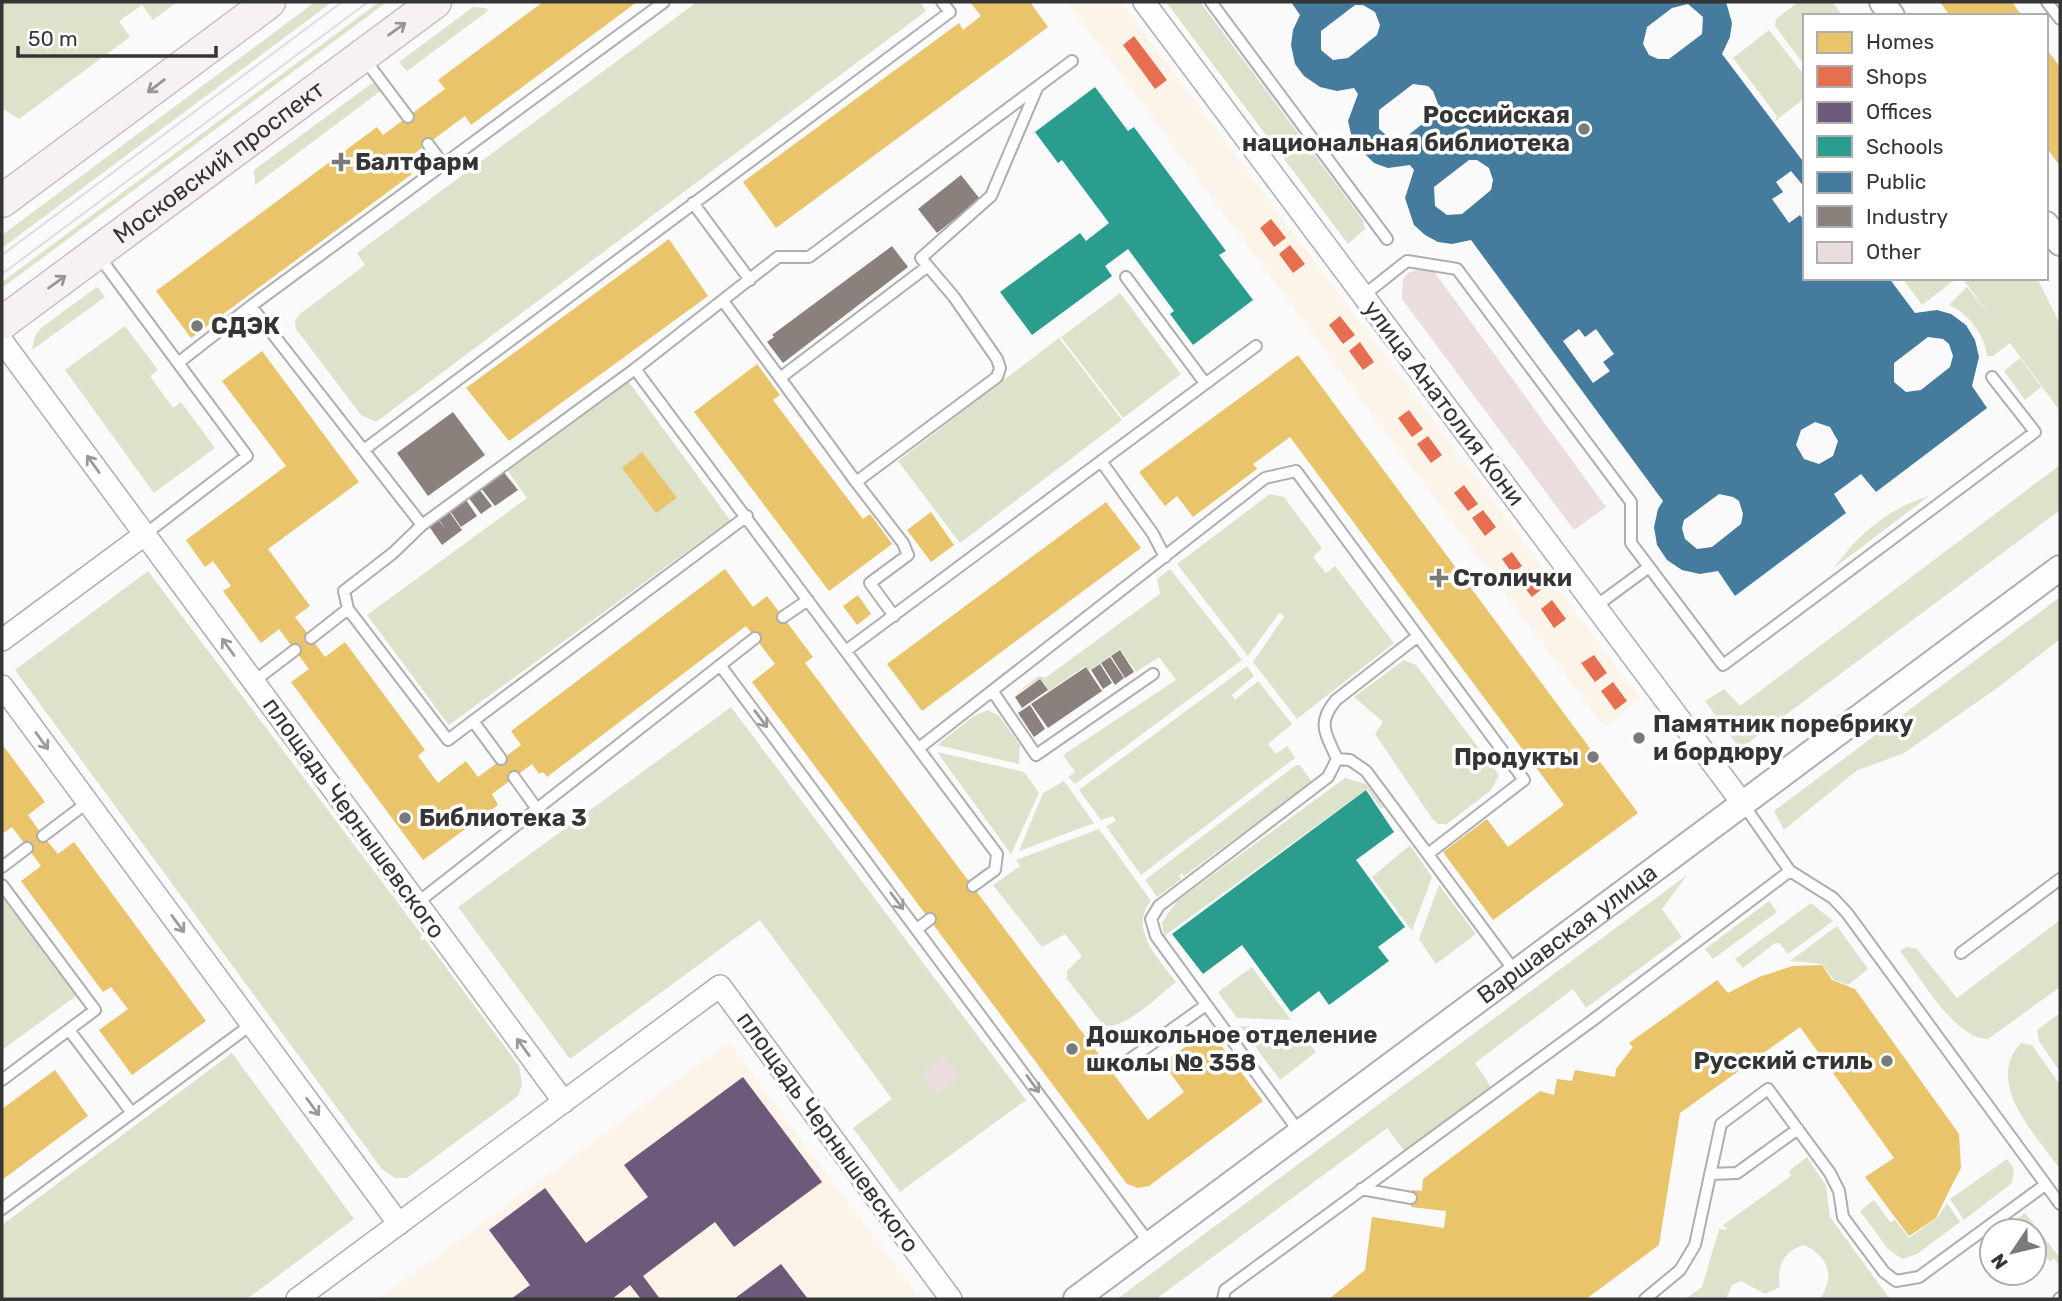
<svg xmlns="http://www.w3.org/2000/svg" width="2062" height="1301" viewBox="0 0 2062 1301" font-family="Rubik,sans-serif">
<rect width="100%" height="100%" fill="#fafafa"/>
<path fill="#fcf3e9" d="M1067,2H1121L1641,699L1604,727Z
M729,1042L920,1299H379Z"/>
<path fill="#dde3cb" d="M2,2H177L153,20L142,5L119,21L130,37L19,119L2,108Z
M315,2H332L2,248V235Z
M379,2H387L2,288V282Z
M697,2H920L926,11L376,422L361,415L296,329L295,321L300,314L365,265L357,253Z
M1166,2H1200L1363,220L1365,229L1348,244Z
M1798,2H1832L1843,16H1805V66L1775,26L1776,19Z
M473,7L486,8L488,11L407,71L399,62Z
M1769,30L1805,76V98L1775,121L1777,116L1733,58Z
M375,81L382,90L255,185L254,170Z
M1902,278H1957L1922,305Z
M1962,278H2037L2060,324V411L2010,343L1993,356H1987C1985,335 1968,313 1949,305L1967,287L1991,317Z
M97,287L105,297L32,350L35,336L41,328Z
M1120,293L1181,374L1123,418L1061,337Z
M125,326L158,370L150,376L173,408L181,402L215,448L154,493L65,370Z
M1059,338L1122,420L960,543L898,461Z
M2020,358L2041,387L2025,400L2004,371Z
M629,382L730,520L449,725L367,615L527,498L508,471Z
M2060,465V510L1740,749L1705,701L1724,689L1740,706Z
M1270,494L1284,497L1322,548L1313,557L1326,573L1335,566L1394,643L1297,719L1253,662L1284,617L1280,612L1248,656L1177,564Z
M1929,496L1834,568C1858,534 1889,508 1929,496Z
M1170,569L1242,660L1075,784L1068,777L1075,772L1063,755L1176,680L1159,657L1136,672L1120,649L1089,671L1085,666L1049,691L1040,679L1015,694L1039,676L1045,678L1160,594L1157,579Z
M148,571L422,935L420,938L422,941L425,939L519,1066L522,1084L518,1096L407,1178H395L382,1169L15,670Z
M2060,597V639L2000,686L1904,753L1856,771L1784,830L1774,811Z
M1404,660L1416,665L1499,775L1491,790L1447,824H1438L1431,817L1375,734L1383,722L1354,697Z
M1247,666L1254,676L1232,695L1235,700L1258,681L1292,724L1268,744L1276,754L1287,746L1295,758L1141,875L1106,826L1116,821L1113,816L1101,820L1079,790Z
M731,707L1026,1100L900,1192L853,1128L892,1099L760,920L570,1059L458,907Z
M988,710L999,716L1020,745L1019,764L937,745L974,716Z
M937,752L1024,772L1039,793L1011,854Z
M1296,765H1300L1312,782L1184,876L1182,873L1179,876L1181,879L1157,897L1145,880Z
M1345,778L1366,784L1384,807L1381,808L1367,789L1164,936L1162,922L1177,901Z
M1064,781L1094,823L1019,851L1043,793Z
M1099,829L1151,901C1128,929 1159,959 1176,982C1159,995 1123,1032 1103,1025L1067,979V971L1082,956L1065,934L1042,947L993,885L1020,866L1016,860Z
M1410,845L1432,877L1412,931L1372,877Z
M1687,875L1662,909L1682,937L1586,1008L1573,989L1475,1063L1493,1090L1407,1154L1387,1128L1156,1299H1117Z
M1439,885L1476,934L1436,964L1419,939Z
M2,896L76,996L2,1050Z
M1769,901L1777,912L1713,959L1705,949Z
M1811,903L1833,921L1788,954L1779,943H1775L1743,968L1735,959Z
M2060,920V987L1988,1039C1954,1039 1920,976 1900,951L1907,947L1917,949L1957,998Z
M1837,926L1868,969L1848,985L1833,979L1822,964L1790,961Z
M1252,967L1291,1020L1237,1018L1218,992Z
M2060,1013V1072L2039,1041L2037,1030Z
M1240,1026L1298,1029L1316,1052L1280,1080Z
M2021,1043L2032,1045L2060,1085V1169C2037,1136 1983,1083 2021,1043Z
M232,1053L354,1219L247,1299H2V1225Z
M1807,1157L1826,1186L1830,1217L1890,1299H1823L1821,1297C1836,1276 1827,1255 1804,1245C1784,1250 1776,1267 1780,1287L1765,1294L1741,1281L1732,1285L1726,1299H1685L1702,1287L1719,1229L1727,1230L1723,1225L1791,1176L1789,1171Z
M2007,1159L2014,1169L2012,1183L1964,1220L1950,1199Z
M1874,1200L1890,1222L1895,1220L1909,1238L1938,1217L1947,1203L1960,1222L1917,1254L1902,1259L1888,1249L1860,1211Z
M2025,1213L2060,1258V1266L2054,1258L2050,1262L2034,1240V1231L2003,1230Z"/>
<path fill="#e9c46a" d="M543,2H637L471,125L465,116L403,162L412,174L191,338L156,291L377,127L383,135L445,89L438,80Z
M970,2H1030L1048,27L776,228L743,182L959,23L963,30L981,16Z
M1940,2H2012L2022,16H1950Z
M2046,48L2060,67V166L2046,147Z
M669,239L708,296L509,441L466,388Z
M262,351L359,482L268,549L310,606L295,617L311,638L325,657L345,642L425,750L418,756L438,783L466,761L478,777L521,745L511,731L725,569L753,607L767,596L813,657L805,663L1148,1120L1184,1092L1163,1063L1209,1030L1263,1101L1149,1186L1138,1188L1127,1184L752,682L775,664L746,626L547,777L543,772L539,774L532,764L492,794L498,805L423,860L291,682L309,669L279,629L261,643L223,591L231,586L213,561L205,567L186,540L286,466L222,381Z
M1298,355L1638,813L1493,920L1443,852L1487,819L1508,847L1564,805L1290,437L1253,464L1257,469L1193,517L1177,496L1165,506L1139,472Z
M757,364L780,395L773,400L863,519L870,514L892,544L829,591L694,412Z
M642,452L677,498L656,513L622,468Z
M1106,502L1141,548L922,711L887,664Z
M931,512L954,545L931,562L907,530Z
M858,595L871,614L857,625L843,606Z
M2,744L45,802L28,815L43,836L58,854L74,842L206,1021L132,1075L99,1030L128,1009L111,987L103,992L21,881L41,866L12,827L2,834Z
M1822,965L1832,980L1855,989L1959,1134L1961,1168L1948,1193L1936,1218L1909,1236L1865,1177L1894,1158L1800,1027L1680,1113L1659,1245L1586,1299H1329L1365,1270L1372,1217L1444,1228L1446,1211L1411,1207L1412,1190L1422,1191L1423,1179L1540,1091L1554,1095L1557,1079L1572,1081L1575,1070L1615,1077L1616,1069L1633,1047L1629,1043L1717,980L1728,993L1759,977L1793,966Z
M55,1070L88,1116L2,1180V1109Z"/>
<path fill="#e76f51" d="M1134,36L1167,80L1155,89L1123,45Z
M1271,219L1286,238L1274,247L1260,228Z
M1290,245L1305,264L1293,273L1279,254Z
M1340,316L1355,335L1343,344L1329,325Z
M1360,342L1374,362L1363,370L1349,351Z
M1409,410L1423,429L1412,437L1398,418Z
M1428,436L1442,455L1431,463L1417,444Z
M1464,485L1478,504L1468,511L1454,493Z
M1483,510L1496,527L1485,536L1472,518Z
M1512,552L1522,566L1512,573L1502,559Z
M1529,569L1543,588L1532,597L1517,578Z
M1552,600L1566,619L1554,628L1541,609Z
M1594,655L1607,673L1595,682L1581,663Z
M1613,682L1627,701L1615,710L1601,691Z"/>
<path fill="#6d597a" d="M743,1077L822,1182L734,1247L715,1222L643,1276L660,1299H641L630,1285L612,1299H511L530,1285L489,1230L545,1188L586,1243L648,1197L624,1165Z
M781,1264L808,1299H734Z"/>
<path fill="#2a9d8f" d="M1095,87L1128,131L1134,127L1226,251L1219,255L1253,300L1193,345L1170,314L1174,311L1128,249L1105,266L1112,276L1032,335L1000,292L1080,233L1086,241L1109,223L1062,160L1058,163L1035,132Z
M1366,790L1394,832L1356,860L1405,927L1378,947L1389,961L1329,1005L1319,991L1291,1012L1242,945L1203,974L1172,934Z"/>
<path fill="#457b9d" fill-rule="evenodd" d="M1291,2H1726L1732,23L1730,37L1722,54L1805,164V188L1791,171L1776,182L1783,192L1772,199L1789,223L1800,215L1805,222V278H1889L1915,313L1937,310L1951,314L1966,325L1975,340L1979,357L1972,386L1987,408L1876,492L1861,474L1834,494L1846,513L1735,596L1718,571L1700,574L1682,570L1667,560L1657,545L1654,527L1658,509L1663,501L1471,240L1452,244L1438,242L1425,235L1414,225L1405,198L1414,170L1410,165L1388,168L1374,163L1353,142L1348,121L1358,94L1354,88L1337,91L1320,87L1304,76L1295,64L1291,45L1293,30L1300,15ZM1688,4L1703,17L1702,34L1669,59H1658L1649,55L1643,44L1647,27L1672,8ZM1355,5H1363L1375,12L1380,25L1377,35L1348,58L1333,60L1321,50V31ZM1413,84L1428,86L1433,91L1438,104L1435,114L1406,137L1391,139L1379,129V110ZM1469,160H1477L1489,168L1493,180L1491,190L1462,214L1447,215L1435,206L1434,187ZM1579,329L1585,337L1596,329L1614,354L1603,362L1610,371L1593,383L1563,341ZM1928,337L1943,339L1949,344L1953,356L1950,367L1921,390L1906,392L1894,382V363ZM1815,422L1830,427L1838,441L1833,456L1819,464L1804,459L1796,445L1801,430ZM1719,494L1733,497L1739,501L1743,514L1741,524L1712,547L1697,549L1685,539L1682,528L1684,520Z"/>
<path fill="#8a817c" d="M961,175L980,199L937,233L918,209Z
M892,246L908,267L783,363L767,342L774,337L772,335Z
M453,412L485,455L428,496L397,453Z
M502,470L518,490L495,506L480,487Z
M479,489L492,506L481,514L468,497Z
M466,500L477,516L461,527L450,511Z
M448,510L462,530L442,545L428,525L437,518L446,530L438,518Z
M1120,650L1134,672L1125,678L1111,656Z
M1110,657L1124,678L1115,685L1101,663Z
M1100,664L1112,683L1103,689L1091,670Z
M1086,667L1102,691L1048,728L1031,704Z
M1040,679L1048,690L1022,708L1015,697Z
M1030,705L1045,729L1034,737L1018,713Z"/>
<path fill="#ebdddd" d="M1424,268L1435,273L1606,507L1574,530L1402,299L1403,279L1408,273Z
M943,1056L960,1078L937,1095L921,1073Z"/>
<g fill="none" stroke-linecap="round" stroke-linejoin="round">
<defs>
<path id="service" d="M1211,2L1387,239
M2047,2L2060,19
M363,57L408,117
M428,144L443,164
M693,203L750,280
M98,255L247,456L144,535
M1126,277L1205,383
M1364,295L1407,261L1457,269L1631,502V543L1723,665L2035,432L1992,377
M723,301L780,378L928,266
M178,363L251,306
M780,378L856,482L997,377L1000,368L997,359L954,297L921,258L991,196L1037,88
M365,449L950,12L942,2
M1101,461L1153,534L1165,557
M856,482L903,543L908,555L870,583L894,616
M422,525L635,369
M1596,606L1649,567
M783,617L808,600
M311,638L348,609
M847,650L1256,346
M720,665L1150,1244
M253,682L295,650
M993,692L1036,755L1153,674
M473,721L747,516
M919,748L1265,478L1296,471L1524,780L1428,854
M501,759L473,721L448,740L348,609L344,591L393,553L422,525L251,306L664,2
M1337,759C1326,733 1316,724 1336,700L1418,636
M514,777L537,809
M1743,804L1790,871L1833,898L1847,913L2060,1204
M43,836L88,802
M2,867L27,848
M2,885L95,1010L2,1080
M973,886L995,870L997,854L635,369L778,257H809L1072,61
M417,903L755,638
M917,929L930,919
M1961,953L2060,879
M69,1030L132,1113
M1122,1065L1206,1005
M1300,1133L1156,936L1151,919L1159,906L1328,777L1337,759L1350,760L1366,771L1516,973
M1710,1174L1737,1173L1798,1129
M1361,1189L1411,1198
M2,1209L252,1024
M1223,1299L1225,1290L1593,1020L1790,871
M1645,1299L1680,1270L1695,1245L1721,1124L1768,1089L1830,1173L1839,1191L1843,1217L1884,1272L1896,1281L1919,1277L2045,1185
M2059,1299L2060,1298"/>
<path id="minor" d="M1144,2L1743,804
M2,341L564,1102
M2,640L144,535
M2,686L399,1224
M297,1299L720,986L951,1299"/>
<g id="tertiary">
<path d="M1882,2L1892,16"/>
<path d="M2046,224L2060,243"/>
<path id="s1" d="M1076,1299L2060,568"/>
</g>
<g id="primary">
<path d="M2,201L269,2"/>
<path id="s2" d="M2,323L435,2"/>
</g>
</defs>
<use href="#service" stroke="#aeaeae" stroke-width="14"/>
<use href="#minor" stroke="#aeaeae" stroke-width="24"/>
<use href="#tertiary" stroke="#aeaeae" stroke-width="28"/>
<use href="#primary" stroke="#cac0be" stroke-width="35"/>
<use href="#service" stroke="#fefefe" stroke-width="10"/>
<use href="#minor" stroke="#fefefe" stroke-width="21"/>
<use href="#tertiary" stroke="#fefefe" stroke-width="24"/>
<use href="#primary" stroke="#f7f2f1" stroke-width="32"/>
<path stroke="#ddddde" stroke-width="2" d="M2,255L342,2
M2,274L368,2"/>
</g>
<defs><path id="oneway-shaft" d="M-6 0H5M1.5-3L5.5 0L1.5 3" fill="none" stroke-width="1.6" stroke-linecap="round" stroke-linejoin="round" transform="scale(1.75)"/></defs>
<g stroke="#969494">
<use href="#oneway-shaft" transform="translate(397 29) rotate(-36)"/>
<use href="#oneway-shaft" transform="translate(156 86) rotate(143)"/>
<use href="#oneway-shaft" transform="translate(57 282) rotate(-36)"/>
</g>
<g stroke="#9a9a9a">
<use href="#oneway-shaft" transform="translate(93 464) rotate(-126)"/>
<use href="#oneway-shaft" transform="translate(228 647) rotate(-126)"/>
<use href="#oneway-shaft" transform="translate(761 719) rotate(53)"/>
<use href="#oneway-shaft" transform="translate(42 741) rotate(54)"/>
<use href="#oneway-shaft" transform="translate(897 901) rotate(53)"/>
<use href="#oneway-shaft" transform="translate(178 924) rotate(54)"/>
<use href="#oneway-shaft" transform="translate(523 1047) rotate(-126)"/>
<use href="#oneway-shaft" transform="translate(1033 1084) rotate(54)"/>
<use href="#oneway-shaft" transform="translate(313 1107) rotate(54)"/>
</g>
<g fill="#7a7a7b" stroke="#fff" stroke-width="2.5">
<circle cx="1584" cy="129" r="7"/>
<path d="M337.5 151.5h7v7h7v7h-7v7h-7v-7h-7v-7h7z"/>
<circle cx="197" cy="326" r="7"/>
<path d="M1435.5 567.5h7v7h7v7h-7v7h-7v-7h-7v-7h7z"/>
<circle cx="1639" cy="738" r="7"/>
<circle cx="1593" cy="757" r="7"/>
<circle cx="405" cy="818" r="7"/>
<circle cx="1072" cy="1049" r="7"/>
<circle cx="1887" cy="1061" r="7"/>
</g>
<g text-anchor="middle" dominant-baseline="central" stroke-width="7" stroke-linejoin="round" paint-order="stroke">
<g font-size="24" font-weight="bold" fill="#353536" stroke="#fff" text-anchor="start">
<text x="1570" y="115" text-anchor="end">Российская<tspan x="1570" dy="28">национальная библиотека</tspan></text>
<text x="355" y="162">Балтфарм</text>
<text x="211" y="326">СДЭК</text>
<text x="1453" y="578">Столички</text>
<text x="1653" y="724">Памятник поребрику<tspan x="1653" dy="28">и бордюру</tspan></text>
<text x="1579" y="757" text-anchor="end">Продукты</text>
<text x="419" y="818">Библиотека 3</text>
<text x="1086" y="1035">Дошкольное отделение<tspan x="1086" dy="28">школы № 358</tspan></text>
<text x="1873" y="1061" text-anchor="end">Русский стиль</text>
</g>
<g font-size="24" fill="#353536" stroke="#fff">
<text stroke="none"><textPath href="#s2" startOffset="270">Московский проспект</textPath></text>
<text transform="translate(1444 403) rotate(53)">улица Анатолия Кони</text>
<text transform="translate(354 818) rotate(54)">площадь Чернышевского</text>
<text stroke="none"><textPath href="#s1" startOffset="612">Варшавская улица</textPath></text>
<text transform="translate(828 1132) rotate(54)">площадь Чернышевского</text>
</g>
</g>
<rect width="2062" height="1301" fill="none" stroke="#353536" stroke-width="7"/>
<rect x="1803" y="14" width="245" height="266" fill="#ffffff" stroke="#aeaeaf" stroke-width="2"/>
<rect x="1817" y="32" width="35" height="21" fill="#e9c46a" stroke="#aeaeaf" stroke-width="2"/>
<text x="1866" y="49" font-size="21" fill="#353536">Homes</text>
<rect x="1817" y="66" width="35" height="21" fill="#e76f51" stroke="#aeaeaf" stroke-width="2"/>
<text x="1866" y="84" font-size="21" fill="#353536">Shops</text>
<rect x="1817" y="102" width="35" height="21" fill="#6d597a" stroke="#aeaeaf" stroke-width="2"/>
<text x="1866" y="119" font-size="21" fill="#353536">Offices</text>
<rect x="1817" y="136" width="35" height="21" fill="#2a9d8f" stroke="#aeaeaf" stroke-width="2"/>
<text x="1866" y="154" font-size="21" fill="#353536">Schools</text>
<rect x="1817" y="172" width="35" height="21" fill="#457b9d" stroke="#aeaeaf" stroke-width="2"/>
<text x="1866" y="189" font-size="21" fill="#353536">Public</text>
<rect x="1817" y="206" width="35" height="21" fill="#8a817c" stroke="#aeaeaf" stroke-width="2"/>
<text x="1866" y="224" font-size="21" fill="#353536">Industry</text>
<rect x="1817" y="242" width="35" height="21" fill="#ebdddd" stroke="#aeaeaf" stroke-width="2"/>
<text x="1866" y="259" font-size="21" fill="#353536">Other</text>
<g transform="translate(2013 1252) rotate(235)"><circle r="33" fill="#ffffff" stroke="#aeaeaf" stroke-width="2"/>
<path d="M0-5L12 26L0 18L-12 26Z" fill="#7a7a7b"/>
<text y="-10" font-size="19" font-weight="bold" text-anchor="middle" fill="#353536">N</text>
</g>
<path d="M18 46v10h198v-10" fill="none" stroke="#353536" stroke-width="3.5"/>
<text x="28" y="46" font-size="21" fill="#353536" stroke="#ffffff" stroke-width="5" paint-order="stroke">50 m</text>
</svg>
